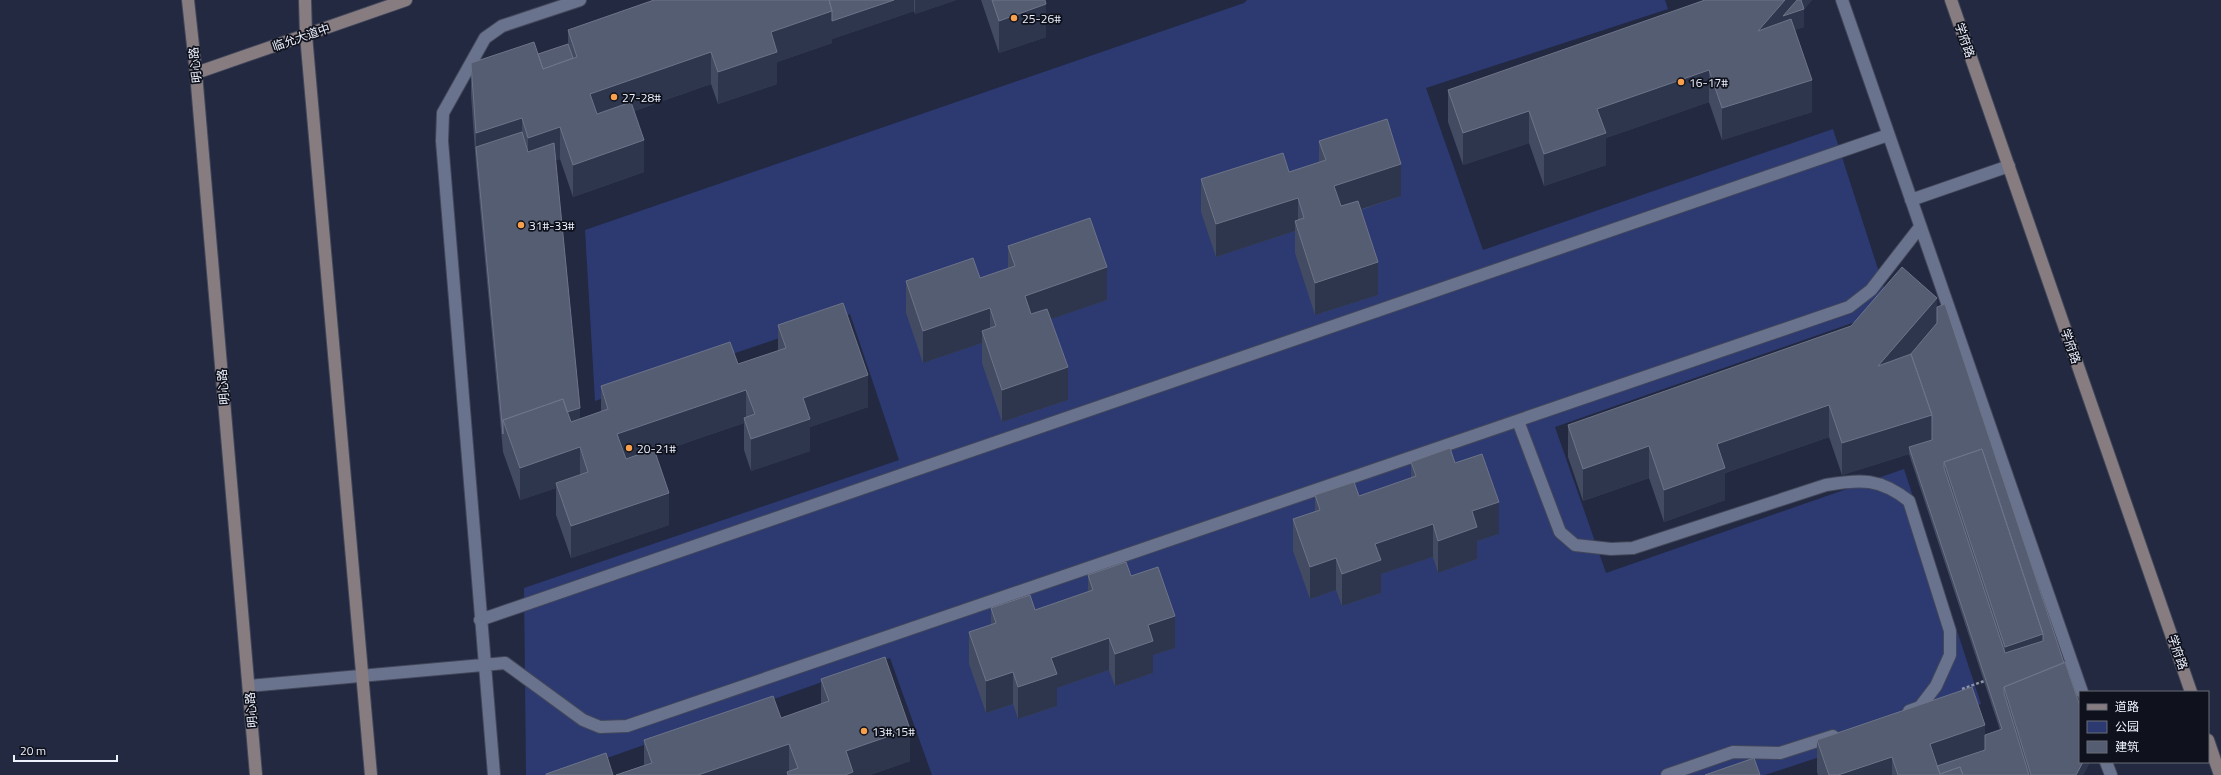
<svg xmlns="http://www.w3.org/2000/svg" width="2221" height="775" viewBox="0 0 2221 775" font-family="'Titillium Web','Noto Sans SC',sans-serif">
<rect width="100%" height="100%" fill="#222940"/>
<path fill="#2d3a72" d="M1247,0H1665L1668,9L1426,88L1483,250L1833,129L1885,291L1858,321L1555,427L1606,573L1904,469L1981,704L1765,775H932L890,658L559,775H526L524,588L899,460L850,314L595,401L585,230L1244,3Z"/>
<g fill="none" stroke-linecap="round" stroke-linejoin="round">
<defs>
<path id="lane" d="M1842,0L2082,692
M1911,200L2009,166
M1518,421L1560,532L1575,545L1611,549L1633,548L1826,485C1861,479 1880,478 1909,501L1950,631V655L1936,686L1920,707L1909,711
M480,620L1888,135
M249,686L505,663L583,720L600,727L627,726L1849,307L1871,290L1920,227
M2106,762L2111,775
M494,775L442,141L443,113L485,38L502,26L580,0
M1667,775L1733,752L1780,753L1833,736"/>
<path id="secondary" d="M188,0L196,73L256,775
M305,0L306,35L371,775
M1951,0L2191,692
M196,73L406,0
M2208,740L2220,775"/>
</defs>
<use href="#lane" stroke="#42475a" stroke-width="14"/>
<use href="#secondary" stroke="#42475a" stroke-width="14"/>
<path stroke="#8c92a4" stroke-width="2.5" stroke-dasharray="3 2" stroke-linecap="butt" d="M1962,689L1987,680"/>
<use href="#lane" stroke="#6a738d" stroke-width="12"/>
<use href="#secondary" stroke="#877d81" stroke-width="12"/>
</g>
<path fill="#434b62" d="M654,0H956L915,14L914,11L832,39V43L777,62V84L718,104L711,84L634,111L644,172L573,197L560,159L555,160L580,419L601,412V386L738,364L778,351V325L868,407L810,427V451L751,471L744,450V423L656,453L669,525L571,558L556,515V488L520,500L503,452L476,165L471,95V63L538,54L568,44V30Z
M981,0H1045L1046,37L999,53Z
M1705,0H1812L1804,9V27L1794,30L1812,112L1722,140L1709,102L1606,138V165L1544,186L1529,143L1463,165L1448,122V90Z
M1319,141L1401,196L1361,210L1378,295L1315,315L1295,253V231L1216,257L1201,212V179L1289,172L1319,162Z
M1008,246L1107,300L1051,319L1068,400L1002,422L982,363V343L923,363L906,313V281L980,278L1008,268Z
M1937,307L2080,762H2090L2083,775H1818L1817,772V740L1985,735L2000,730L1909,454L1842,475L1829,437L1725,473V500L1664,522L1649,478L1583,501L1568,457V425Z
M1411,462L1455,463L1499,534L1477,541V559L1438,573L1433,557L1381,574V593L1342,606L1336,590L1310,599L1293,551V519L1315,511V495L1359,496L1411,478Z
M1088,575L1131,576L1175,648L1153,655V673L1115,686L1109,670L1057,688V706L1018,719L1013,704L986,713L969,664V632L991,625V608L1035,610L1088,591Z
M821,679L910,761L870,775H616L644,765V740L781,718L821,704Z"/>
<path fill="#2e364d" d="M894,0H914V11L832,39V43L777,62V84L718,104V72L771,32L832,11Z
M915,0H956L915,14Z
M1785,0H1812L1804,9V27L1783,34L1758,31Z
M1046,4V37L999,53V21Z
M711,52V84L590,126V94Z
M1709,70V102L1606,138V165L1544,186V154L1597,109Z
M1812,80V112L1722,140V108Z
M1529,111V143L1463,165V133Z
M522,118V150L476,147V133Z
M560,127V159L528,170V138Z
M644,140V172L573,197V165Z
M1401,164V196L1334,218V186Z
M1298,198V228L1295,221V231L1216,257V224Z
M1378,262V295L1315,315V283Z
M1107,267V300L1025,328V296Z
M1937,298V330L1888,386L1878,366Z
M990,308V340L982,331V343L923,363V331Z
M1068,367V400L1002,422V390Z
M868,375V407L810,427V451L751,471V439L803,398Z
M746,390V422L744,418V423L617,466V434Z
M1829,405V437L1725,473V500L1664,522V490L1717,444Z
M580,408V426L507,432Z
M1932,415V447H1909V454L1842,475V443Z
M1649,446V478L1583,501V469Z
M580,447V479L556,483V488L520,500V468Z
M669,493V525L571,558V526Z
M1499,502V534L1477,541V559L1438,573V541L1472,511Z
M1433,524V557L1381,574V593L1342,606V574L1375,544Z
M1336,558V590L1310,599V567Z
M1175,616V648L1153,655V673L1115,686V654L1148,625Z
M2043,634V647L2005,660V647Z
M1109,638V670L1057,688V706L1018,719V687L1051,658Z
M1013,672V704L986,713V681Z
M1985,725V757L1932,775L1930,744Z
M910,729V761L870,775H845L846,751Z
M789,744V775L787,772V775H698Z
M1892,757V775H1838Z
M2083,762H2090L2083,775H2076Z"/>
<path fill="#555d73" stroke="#6d7488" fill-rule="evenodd" d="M654,0H829L832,11L771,32L777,52L718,72L711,52L590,94L597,114L631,102L644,140L573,165L560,127L528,138L522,118L476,133L471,63L534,42L543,69L577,57L568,30Z
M829,0H894L832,21V11Z
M992,0H1045L1046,4L999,21Z
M1705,0H1785L1758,31L1791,19L1812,80L1722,108L1709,70L1597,109L1606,133L1544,154L1529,111L1463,133L1448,90Z
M1797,0H1801L1804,9L1783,16Z
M568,44L573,58L543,69L538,54Z
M1387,119L1401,164L1334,186L1341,206L1358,201L1378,262L1315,283L1295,221L1304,218L1298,198L1216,224L1201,179L1283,153L1289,172L1326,160L1319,141Z
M522,132L528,152L554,143L580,408L567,412L563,399L503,420V434L476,147Z
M1090,218L1107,267L1025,296L1031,314L1047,309L1068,367L1002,390L982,331L996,326L990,308L923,331L906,281L973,258L980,278L1015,266L1008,246Z
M1902,267L1937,298L1878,366L1911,354L1932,415L1842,443L1829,405L1717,444L1725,468L1664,490L1649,446L1583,469L1568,425L1851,326Z
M843,303L868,375L803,398L810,419L751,439L744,418L755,414L746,390L617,434L626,459L654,449L669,493L571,526L556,483L588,472L580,447L520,468L503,420L563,399L571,422L608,409L601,386L730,342L738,364L786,348L778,325Z
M1945,304L2064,663L2004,687V693L2029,775H1963L1960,767L1940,774L1937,766L1985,750V735L2002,729L1909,447L1932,440V415L1911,354L1910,355L1937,323V307ZM1982,449L2043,634V641L2005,653L1944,468V462Z
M1450,448L1455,463L1482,454L1499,502L1472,511L1477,527L1438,541L1433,524L1375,544L1381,560L1342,574L1336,558L1310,567L1293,519L1320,510L1315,495L1354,482L1359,496L1416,476L1411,462Z
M1982,449L2043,634L2005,647L1944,462Z
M1126,562L1131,576L1158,567L1175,616L1148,625L1153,641L1115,654L1109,638L1051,658L1057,674L1018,687L1013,672L986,681L969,632L996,623L991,608L1030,595L1035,610L1093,590L1088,575Z
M885,657L910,729L846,751L853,772L845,775H788L787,772L798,768L789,744L698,775H616L652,763L644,740L773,696L781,718L829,701L821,679Z
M2065,662L2080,706V762H2083L2076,775H2031L2004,687Z
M1972,687L1985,725L1930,744L1940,774L1960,767L1963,775H1898L1892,757L1838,775H1829L1817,740Z
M606,753L613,775H546V774Z
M1754,758L1760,775H1705Z"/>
<g fill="#f9a04c" stroke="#0f121d" stroke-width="1.5">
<circle cx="1014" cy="18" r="4"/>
<circle cx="1681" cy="82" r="4"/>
<circle cx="614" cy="97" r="4"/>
<circle cx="521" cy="225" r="4"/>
<circle cx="629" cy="448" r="4"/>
<circle cx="864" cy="731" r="4"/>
</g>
<g text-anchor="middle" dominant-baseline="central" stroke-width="3.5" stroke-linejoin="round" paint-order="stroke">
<g font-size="12" fill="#edf2fe" stroke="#0f121d" text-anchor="start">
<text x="1022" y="18">25-26#</text>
<text x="1689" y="82">16-17#</text>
<text x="622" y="97">27-28#</text>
<text x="529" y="225">31#-33#</text>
<text x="637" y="448">20-21#</text>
<text x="872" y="731">13#,15#</text>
</g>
<g font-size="12" fill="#edf2fe" stroke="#0f121d">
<text transform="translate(301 37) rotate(-19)">临允大道中</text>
<text transform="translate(1965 40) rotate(71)">学府路</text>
<text transform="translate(195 65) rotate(-96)">明心路</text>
<text transform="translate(2071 346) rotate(71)">学府路</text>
<text transform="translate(223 387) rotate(-95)">明心路</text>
<text transform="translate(2178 652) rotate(71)">学府路</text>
<text transform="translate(251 710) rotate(-95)">明心路</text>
</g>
</g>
<rect x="2079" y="691" width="130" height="72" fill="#0f121d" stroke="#686c77"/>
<rect x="2087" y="704" width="20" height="6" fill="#877d81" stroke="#686c77"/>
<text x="2115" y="711" font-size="12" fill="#edf2fe">道路</text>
<rect x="2087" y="721" width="20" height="12" fill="#2d3a72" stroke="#686c77"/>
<text x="2115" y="731" font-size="12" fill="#edf2fe">公园</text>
<rect x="2087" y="741" width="20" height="12" fill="#555d73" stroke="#686c77"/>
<text x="2115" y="751" font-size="12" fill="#edf2fe">建筑</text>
<path d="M14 755v6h103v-6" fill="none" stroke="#edf2fe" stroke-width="2"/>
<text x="20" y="755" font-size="12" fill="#edf2fe" stroke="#0f121d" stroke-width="3" paint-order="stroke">20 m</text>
</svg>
